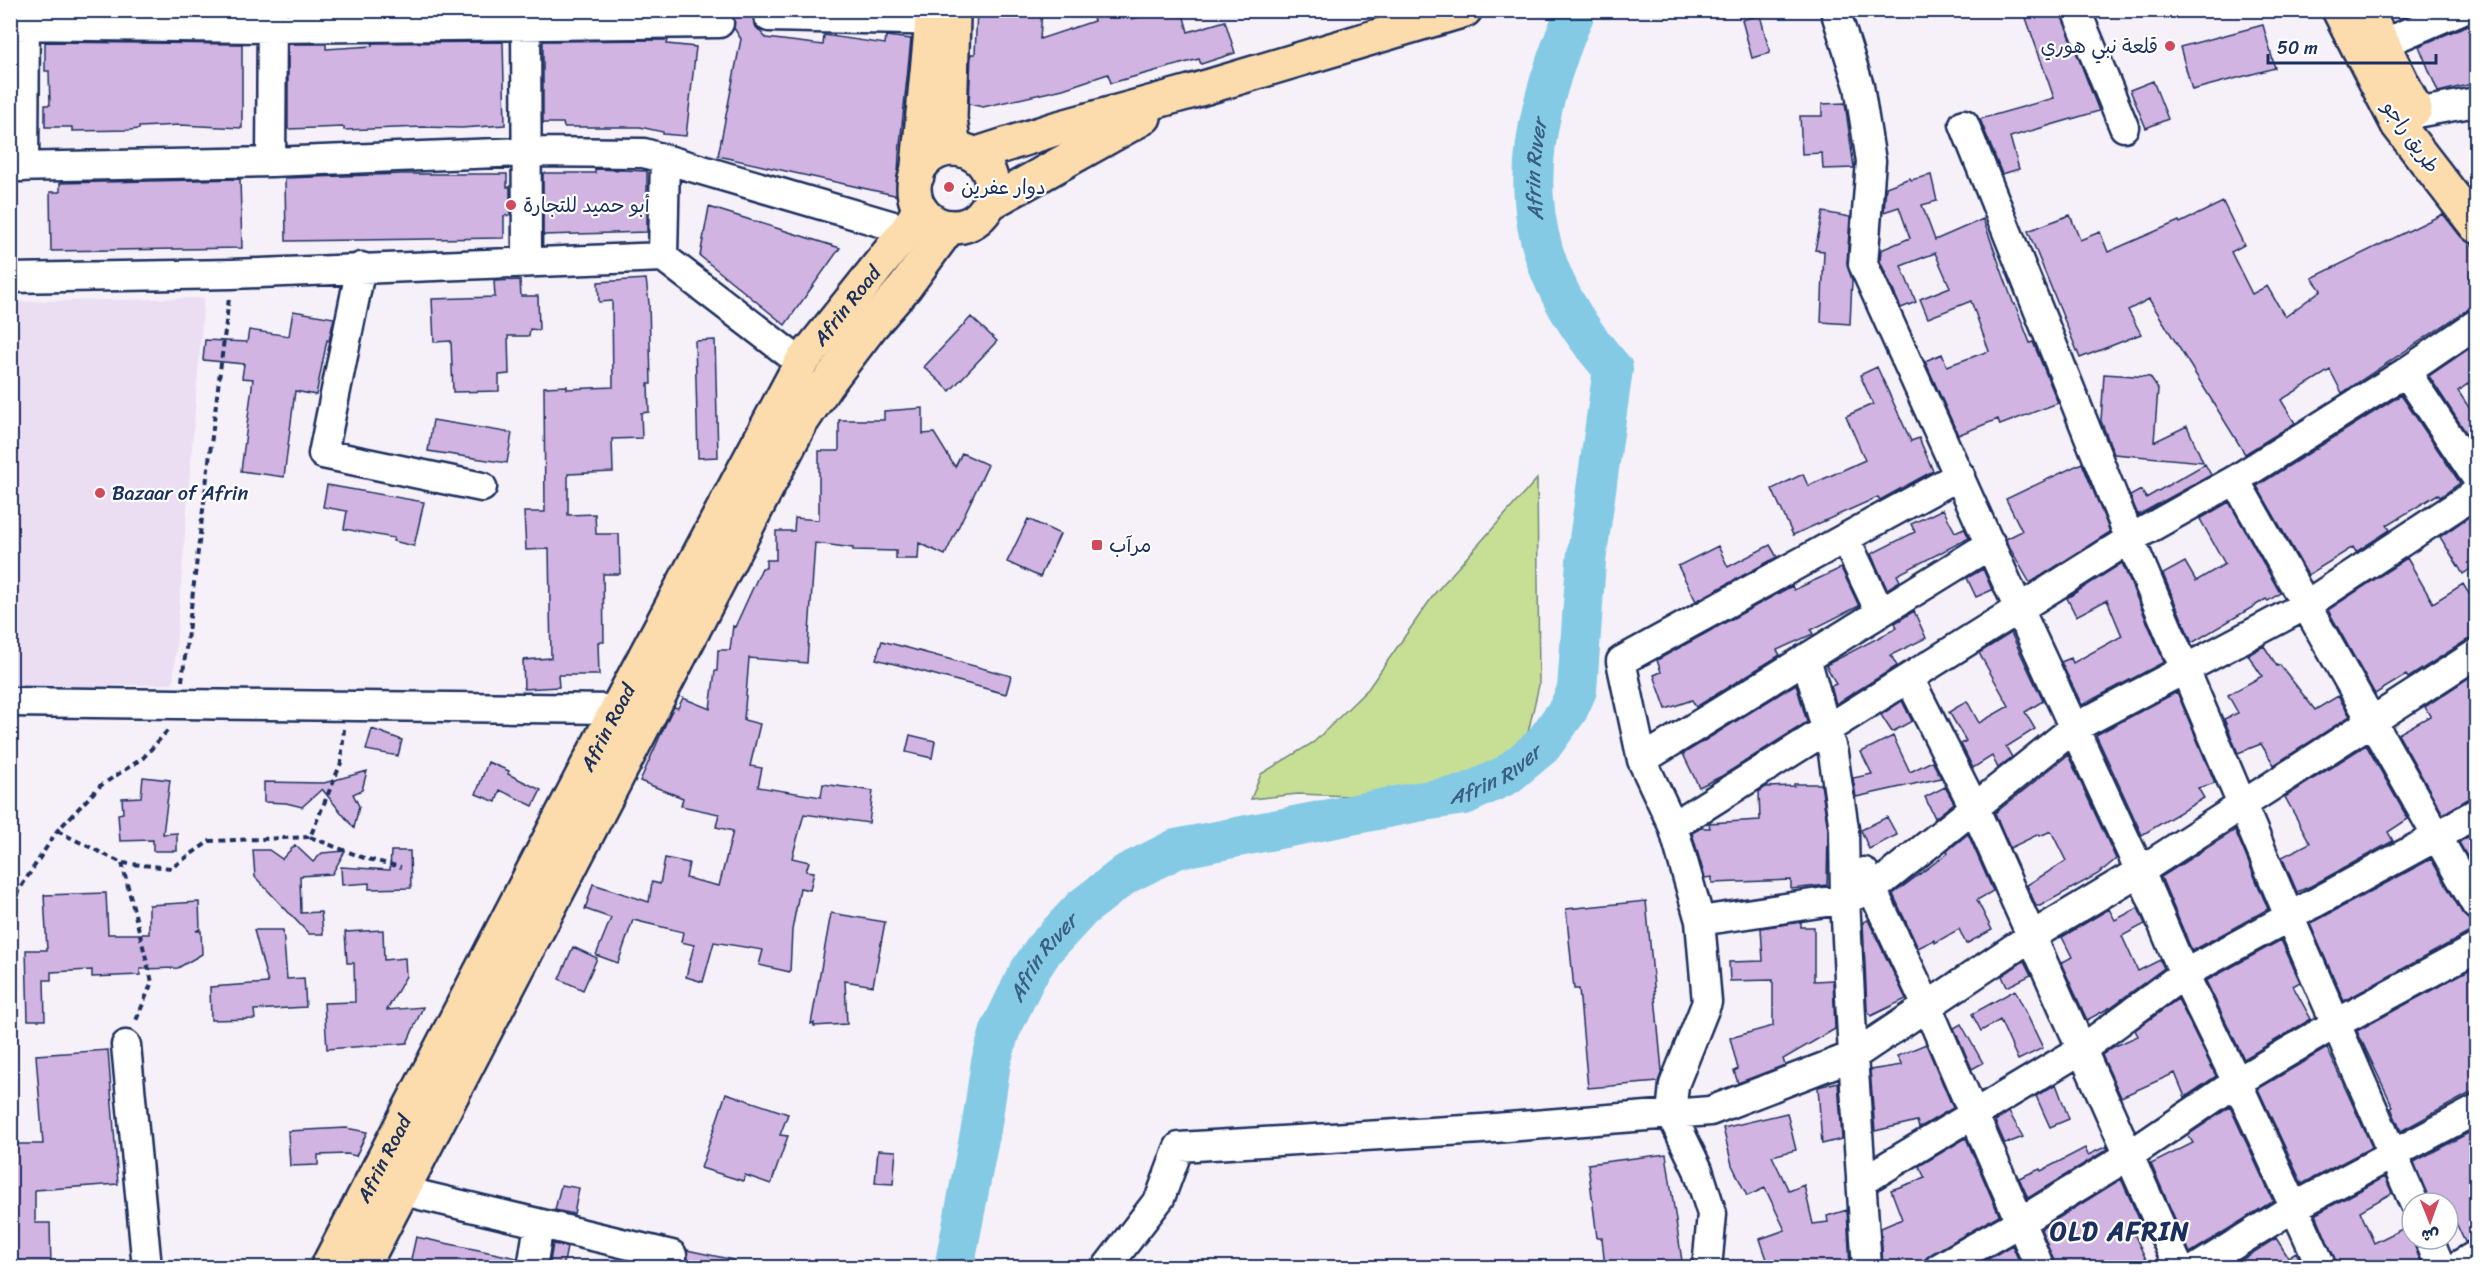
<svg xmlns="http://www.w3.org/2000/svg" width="2487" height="1278" viewBox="0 0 2487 1278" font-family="Sriracha,'Playpen Sans Arabic',sans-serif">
<rect width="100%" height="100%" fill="#f6f0f9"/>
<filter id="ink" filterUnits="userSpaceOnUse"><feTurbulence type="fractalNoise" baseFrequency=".0167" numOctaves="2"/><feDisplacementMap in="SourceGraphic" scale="12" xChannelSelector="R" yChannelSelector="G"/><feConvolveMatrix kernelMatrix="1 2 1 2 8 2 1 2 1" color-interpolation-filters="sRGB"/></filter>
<g filter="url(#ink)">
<path fill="#ebdef2" d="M204,298L173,684L11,688L10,302Z"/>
<path fill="#c6df95" stroke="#70877a" stroke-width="1.5" d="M1537,479L1539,685L1527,737L1486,780L1351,796L1298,794L1251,799L1261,774L1314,742L1368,689L1435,593Z"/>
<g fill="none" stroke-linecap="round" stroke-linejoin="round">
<path stroke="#84cae5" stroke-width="40" id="s1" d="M954,1268L982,1123L991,1062L1000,1031L1027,975L1044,949L1082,908L1126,874L1176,849L1417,802L1464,795L1507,775L1542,746L1568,710L1577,690L1586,561L1613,369C1509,252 1518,147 1576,10"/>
</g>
<path fill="#d1b4e2" stroke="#1b2f5e" stroke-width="1.5" d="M742,10H752L754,25L766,38L823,45L824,35L885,44L886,36L911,39L899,154L898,175L901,185L899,196L718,156L741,39L734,28V16Z
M977,10H1042L1040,39L1094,21L1091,10H1130L1132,19L1163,10H1182L1188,32L1225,21L1235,53L1201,64L1199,59L1111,83L1108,74L1063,89L983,107L969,104L971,54H975Z
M2048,10H2060L2099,111L2010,137L2019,169L2002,174L1980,119L2054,98L2026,18Z
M1760,15L1770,53L1752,58L1742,20Z
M2476,17V83L2438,92L2419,46L2468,25Z
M2263,25L2275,68L2192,90L2180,47Z
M661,40H668L667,44L696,47L686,136L663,134V132L640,127H564L563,123H543V41Z
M45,42L242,44V128L180,125L139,127V129L130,130L72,131V127H45V105H50L49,71H45Z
M503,42L505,125L461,128L423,127L344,130V127L288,129V44H326V49L372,46V43Z
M2153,81L2168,119L2146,128L2130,90Z
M1845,103L1854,168L1823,169L1822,153L1802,154L1800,116H1822V104Z
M595,169L647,171V232L543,235V173H595Z
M402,174H507V187H510V215L504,216V238L286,241L285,178Z
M1931,175L1937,201L1922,205L1935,240L1983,219L2014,305L2015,304L2030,343L2033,342L2058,403L2000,425L1998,419L1958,435L1925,361L1942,354L1947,366L1989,351L1971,301L1928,318L1920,299L1950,287L1935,253L1901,266L1916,302L1901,308L1880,261L1881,250L1910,238L1899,207L1884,212L1886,187L1910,178L1911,180Z
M240,179L242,248L51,251L50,192H60V183Z
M2223,202L2244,245L2231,252L2252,294L2267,286L2285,317L2321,290L2312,278L2443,214L2461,237L2472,244L2476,250V308L2467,310L2342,393L2330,370L2281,400L2295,423L2245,454L2149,299L2128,310L2141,334L2080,358L2028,231L2070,215L2080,240L2100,232L2108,252L2179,221L2180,223Z
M709,207L840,248L785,325L700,256Z
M1823,212L1850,217L1847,263L1852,280L1850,324L1821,322L1824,251L1815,250Z
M646,279L649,303L651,384H648L649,412L641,413L642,438L612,439L613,472L568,474V515L595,514L596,534H619L620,574H603L604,642H598L599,675H558L559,687L524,689L523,660L551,658L549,549L526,550L524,512H545L544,387L567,386V389L613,387L612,301L599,302L598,282Z
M520,280L521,296H538L539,330L530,329L529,336H508L509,374L499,375V391L453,392L451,341L434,342L432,299L495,297L494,281Z
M293,311L334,318L329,341L327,340L316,395L295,391L284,477L241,471L253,379L242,378L244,364L203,360L205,340L247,342L249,330L289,336Z
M971,317L997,341L950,391L924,367Z
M715,340L718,457L698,458L695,341Z
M2476,344V378L2458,391L2476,418V448L2429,376Z
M1877,367L1911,441L1919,438L1933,471L1880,500L1878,497L1793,535L1772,489L1803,474L1808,486L1865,460L1846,416L1873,404L1860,375Z
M2104,374L2150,377L2158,389L2154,442L2187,426L2203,462L2114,454L2101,421Z
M2401,395L2460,483L2440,497L2438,494L2387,525L2390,530L2356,552L2353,547L2308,575L2257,486Z
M923,408V434L934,433L955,467L962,453L988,465L945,555L919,543L918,559H896V551L853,550V548L815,543L807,663L749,658L744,720L760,724L750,766L762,768L758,787L821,797L823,784L873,791L869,823L804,814L792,858L809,862L806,871L814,872L810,890L800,888L792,930L790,972L759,965L763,950L714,942L703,982L686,977L694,945L681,942L683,932L633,920L618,963L596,955L611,918L585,909L593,884L649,902L652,882L660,884L665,858L689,863L686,878L719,886L733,831L716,827L719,814L681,806L683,798L640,781L670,714L674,707L678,708L683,698L710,709L715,671H717L718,650H730L733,626L735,627L762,568H766V560H776V531H794L795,518L819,520V451H839V420H884V411Z
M433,420L512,433L507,463L428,451Z
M2082,463L2110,532L2030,583L2007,543L2006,539L2022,531L2006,499Z
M2205,464L2211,475L2138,515L2130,496L2141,490L2146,498Z
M327,485L424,502L414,546L393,541L394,538L344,529L347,511L323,507Z
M2229,502L2280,593L2268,601L2266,599L2192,643L2163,574L2185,562L2196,581L2225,564L2200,519Z
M1943,509L1955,532L1964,528L1969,538L1897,575L1900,581L1887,589L1871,554L1915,532L1911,524Z
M2476,512V565L2463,574L2440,537Z
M1028,519L1060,534L1040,577L1007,562Z
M1770,545L1777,557L1696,601L1678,566L1718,546L1728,567Z
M2407,558L2433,603L2463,584L2476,605V638L2467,640L2408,678L2406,675L2375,694L2328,610Z
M2122,563L2164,662L2082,705L2061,662L2071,658L2073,663L2122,636L2107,600L2076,616L2067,598Z
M1841,568L1859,606L1811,630L1813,634L1777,650L1780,655L1696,707L1692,700L1666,709L1654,675L1661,672L1657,660L1792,586L1794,590Z
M1983,569L1992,590L1976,597L1967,578Z
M1914,611L1926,638L1891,655L1897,666L1836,704L1831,686L1836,684L1826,665L1897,628L1895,623Z
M2011,633L2043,701L2025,712L2035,729L2006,747L2012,757L1998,768L1992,756L1973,768L1961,744L1966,741L1949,712L1967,701L1979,723L2009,706L1979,653Z
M882,641L1011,676L1006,694L876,659Z
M2264,646L2277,666L2280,665L2315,710L2338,696L2350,716L2274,765L2261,744L2238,753L2224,719L2238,713L2228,695L2262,676L2248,655Z
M2476,673V797L2468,799L2443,814L2398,734L2430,716L2425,707Z
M1796,684L1807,722L1722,776L1699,787L1683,754Z
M2177,692L2215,783L2198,788L2204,798L2142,835L2096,735Z
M1902,701L1912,721L1892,732L1881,715Z
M372,729L402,740L398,756L366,750Z
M910,735L935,741L932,758L906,752Z
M1893,736L1910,772L1932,761L1941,778L1856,797L1853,778L1872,774L1861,752Z
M2366,745L2408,819L2388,832L2393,841L2311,886L2297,892L2282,857L2310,843L2285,797Z
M2068,755L2116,859L2098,874L2040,906H2036L2027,885L2066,861L2051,831L2040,836L2039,834L2010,848L1995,813Z
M488,762L509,771L508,774L541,790L533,806L500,790L496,802L476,794Z
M367,771L362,790L353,794L359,806L354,828L322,789L302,807L286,803L264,802V782L324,783Z
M143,777L170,780L163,834L177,833V851H153V840L120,841L118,814L123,813L122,798L141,797Z
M1794,784H1821L1828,830L1827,885L1791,889V880L1712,883V877L1705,878L1692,833L1701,828H1710L1709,823L1760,820L1759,792L1766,787L1794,786Z
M1945,787L1954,803L1935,818L1925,797Z
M1887,817L1897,835L1869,849L1861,830Z
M2235,830L2268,909L2192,951L2161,877Z
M2476,832V872L2459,842Z
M1968,834L1993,891L1977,900L1992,930L1966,944L1959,929L1935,943L1934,940L1918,948L1893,894L1948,853L1947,851Z
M295,845L313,862L322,853L345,851L332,874L300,876L301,913L321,912L323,934H309L255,877L253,850H269L282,859Z
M391,851H410L411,888L369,889V883L342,885L341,867L390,870Z
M2431,859L2462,913L2468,919L2476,921V932L2468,933L2344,1001L2310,924Z
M106,893L108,934H149V905L199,902L200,929L196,931H201L202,954L178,968L140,969V975L92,977V970L51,972V980H44L45,1020H28L26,950H47L44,895Z
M1646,901L1662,1071L1658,1082L1588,1088L1579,989H1574L1566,909Z
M2138,908L2145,924L2122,936L2138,971L2160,960L2164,968L2111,1007L2087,1020L2061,963L2072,957L2062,937L2109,909L2115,920Z
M831,913L885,922L873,986L845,981L847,1024L814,1026V1023L811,1024Z
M1868,920L1906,999L1871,1016L1867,1009L1863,922Z
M1801,922V927H1814V981L1833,980L1835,1029L1783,1059L1785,1065L1738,1083L1734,1071L1738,1069L1730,1038L1773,1026V980L1730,981L1729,962L1763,961L1761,928Z
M254,930H283L287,979L304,978L306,1007L254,1010L255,1019L211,1020L210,987L268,983Z
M383,930L384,960L405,958L406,976L387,1010L423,1007L407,1043L327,1049L324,1003L355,1002L354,963H347L345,932Z
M2281,940L2300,982L2293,986L2311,1019L2244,1059L2206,981Z
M573,947L597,958L583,990L559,979Z
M2024,961L2031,975L2007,987L2002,976Z
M2476,966V1090L2401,1131L2391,1108L2393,1107L2357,1031Z
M2015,990L2043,1048L2018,1060L2000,1020L1981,1031L1972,1014Z
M2178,999L2216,1076L2185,1097L2175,1073L2121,1097L2102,1055L2113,1047L2138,1036L2135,1030Z
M1961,1024L1983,1063L1972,1069L1954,1028Z
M1926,1044L1953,1108L1919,1128L1917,1121L1875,1131L1870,1070L1902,1065L1897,1056Z
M2327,1048L2372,1147L2302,1184L2258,1089Z
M108,1050L118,1184L35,1190V1223H50L51,1268H10V1144H43L36,1055Z
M1838,1082L1842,1139L1822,1144L1818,1087Z
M2056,1084L2069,1119L2050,1127L2036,1096Z
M726,1093L788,1114L780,1135L788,1136L771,1184L745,1175L743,1181L701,1168Z
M2230,1107L2273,1201L2190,1253L2151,1164L2193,1143L2188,1135Z
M2009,1112L2023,1137L2005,1144L1995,1121Z
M1787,1113L1796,1150L1772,1156L1789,1191L1804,1185L1813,1224L1828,1222L1827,1216L1847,1210L1850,1268H1770L1760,1239L1785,1230L1765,1188L1747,1196L1732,1165L1723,1128Z
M346,1128L367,1132L356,1156L347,1154L318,1155V1165L290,1166L288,1131Z
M2474,1130L2476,1135V1239L2465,1242L2455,1221L2448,1224V1203H2430L2414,1162Z
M1966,1138L1999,1215L1931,1254L1925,1259L1923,1268H1883L1881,1228L1902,1219L1891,1190L1925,1178L1919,1166Z
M2107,1146L2108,1149L2028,1198L2019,1178L2040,1169L2041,1171L2085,1148L2088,1155Z
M878,1150L896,1151L893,1184L875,1183Z
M1666,1154L1683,1268H1605L1602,1238H1597L1588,1164Z
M2385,1177L2392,1193L2360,1211L2374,1243L2412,1224V1239L2423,1268H2338L2316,1214Z
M2121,1179L2140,1221L2130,1225L2150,1268H2056L2041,1229Z
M561,1185L579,1188L574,1214L555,1210Z
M416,1237L517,1258L516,1268H409Z
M2276,1238L2288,1257L2296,1252L2304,1268H2229Z
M553,1244L567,1247L563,1268H549Z
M2012,1245L2022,1268H1973Z
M687,1250L734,1260L733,1268H682L688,1259Z"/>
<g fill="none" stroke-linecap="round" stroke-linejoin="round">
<defs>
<path id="minor" d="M526,10L527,262
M769,10V17L952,21
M1835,10L1859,86L1871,161L1863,264L2019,609L2140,871L2184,974L2237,1082L2322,1268
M2076,10L2124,127
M10,25L272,28L719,23
M2382,44L2461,10
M1964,124L2130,539L2289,916L2414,1203
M2398,125L2416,113L2476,102
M271,162L272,10
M10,167L271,162L526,152L644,153L907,230
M24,167L25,10
M663,257L665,159
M361,267L323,454L482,487
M10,278L232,274L663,257L801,363
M2406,372L2476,477
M1960,475L1621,661L1642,760L1991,544
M2235,480L2476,905
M1845,538L1880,612
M1806,658L1833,753L1844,829L1845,899L1853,1056L1867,1268
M1909,678L1974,807L2179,1268
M10,702L617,709
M1642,760L1673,826L1700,921L1707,1002L1674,1085L1671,1114L1698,1170L1712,1214L1707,1268
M1673,826L2130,539L2235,480L2406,372L2476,324
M1864,872L1927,1006L2040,1268
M1700,921L1845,899L1873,889L2074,728L2306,605L2476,493
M126,1045L147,1268
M1861,1182L2081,1050L2184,974L2436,837L2476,813
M403,1191L672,1255
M2429,1239L2441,1268
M532,1268L539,1224
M1106,1268L1160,1198L1179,1147L1482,1129L1710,1111L1853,1056L2032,936L2140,871L2476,654
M1939,1268L2020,1222L2128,1156L2237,1082L2337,1023L2476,948
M2197,1268L2294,1207L2476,1110
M2454,1268L2476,1255"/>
<g id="major">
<path d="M2339,10L2398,125L2476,226"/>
<path d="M2366,10L2415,109"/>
<path d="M953,17L950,118L954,149"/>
<circle cx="953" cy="188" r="39"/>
<path d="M974,155L1055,129L1190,92L1465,10"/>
<path d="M917,176L933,10"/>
<path d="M990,203L1144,117"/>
<path id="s2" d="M327,1268L617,709L801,363L907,230L920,209"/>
<path d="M362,1268L800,424L826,385L871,326L905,287L949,227"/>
</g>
</defs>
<use href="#minor" stroke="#1b2f5e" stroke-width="33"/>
<use href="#major" stroke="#1b2f5e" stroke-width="38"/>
<path stroke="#1b2f5e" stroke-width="4" stroke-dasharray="6 4.5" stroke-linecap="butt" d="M182,681L229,298
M57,831L122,863L171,868L210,841L310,837L341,763L344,729
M310,837L364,858L401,867
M122,863L152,982L135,1023
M10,904L57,831L100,786L143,758L169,729"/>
<use href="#minor" stroke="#fff" stroke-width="28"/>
<use href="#major" stroke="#fcdcac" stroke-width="33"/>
</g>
</g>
<g fill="#d1495b" stroke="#fff" stroke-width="2">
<circle cx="2170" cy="46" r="6"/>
<circle cx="949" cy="187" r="6"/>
<circle cx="511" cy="205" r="6"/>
<circle cx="100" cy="493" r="6"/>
<rect x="1091" y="539" width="12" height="12" rx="3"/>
</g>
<g text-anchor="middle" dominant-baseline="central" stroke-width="4.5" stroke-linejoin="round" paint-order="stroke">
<g font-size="20" fill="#1b2f5e" stroke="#fff" text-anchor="start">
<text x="2158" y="46" text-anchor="end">قلعة نبي هوري</text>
<text x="961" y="187">دوار عفرين</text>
<text x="523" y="205">أبو حميد للتجارة</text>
<text x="112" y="493">Bazaar of Afrin</text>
<text x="1109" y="545">مرآب</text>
</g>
<g font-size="20" fill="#1b2f5e" stroke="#fff">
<text transform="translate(2411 137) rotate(55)">طريق راجو</text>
<text stroke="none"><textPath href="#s2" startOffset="1095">Afrin Road</textPath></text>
<text stroke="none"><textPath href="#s2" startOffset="609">Afrin Road</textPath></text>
<text stroke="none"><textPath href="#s2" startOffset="123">Afrin Road</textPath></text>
</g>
<g font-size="21" font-style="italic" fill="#3a5e86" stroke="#fff">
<text stroke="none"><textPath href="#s1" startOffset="1498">Afrin Rıver</textPath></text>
<text stroke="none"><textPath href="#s1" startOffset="832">Afrin Rıver</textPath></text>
<text stroke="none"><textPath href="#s1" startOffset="327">Afrin Rıver</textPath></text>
</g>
<g font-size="26" font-weight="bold" letter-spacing="1.5" fill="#1b2f5e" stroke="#fff">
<text x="2120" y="1231">OLD AFRIN</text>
</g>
</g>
<rect width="2487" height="1278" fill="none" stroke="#fff" stroke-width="36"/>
<rect x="18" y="18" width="2451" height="1242" fill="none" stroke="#1b2f5e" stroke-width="2" filter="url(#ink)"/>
<g transform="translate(2430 1221) rotate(179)"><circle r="28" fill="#ffffff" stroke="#a4acbf" stroke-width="1.5"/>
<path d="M0-4.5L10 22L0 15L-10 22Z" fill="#d1495b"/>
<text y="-9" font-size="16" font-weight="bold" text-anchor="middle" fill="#1b2f5e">ش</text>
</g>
<path d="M2268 54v9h168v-9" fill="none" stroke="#1b2f5e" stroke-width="3"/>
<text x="2277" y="54" font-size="18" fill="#1b2f5e" stroke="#ffffff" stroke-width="4.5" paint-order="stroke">50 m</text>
</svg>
